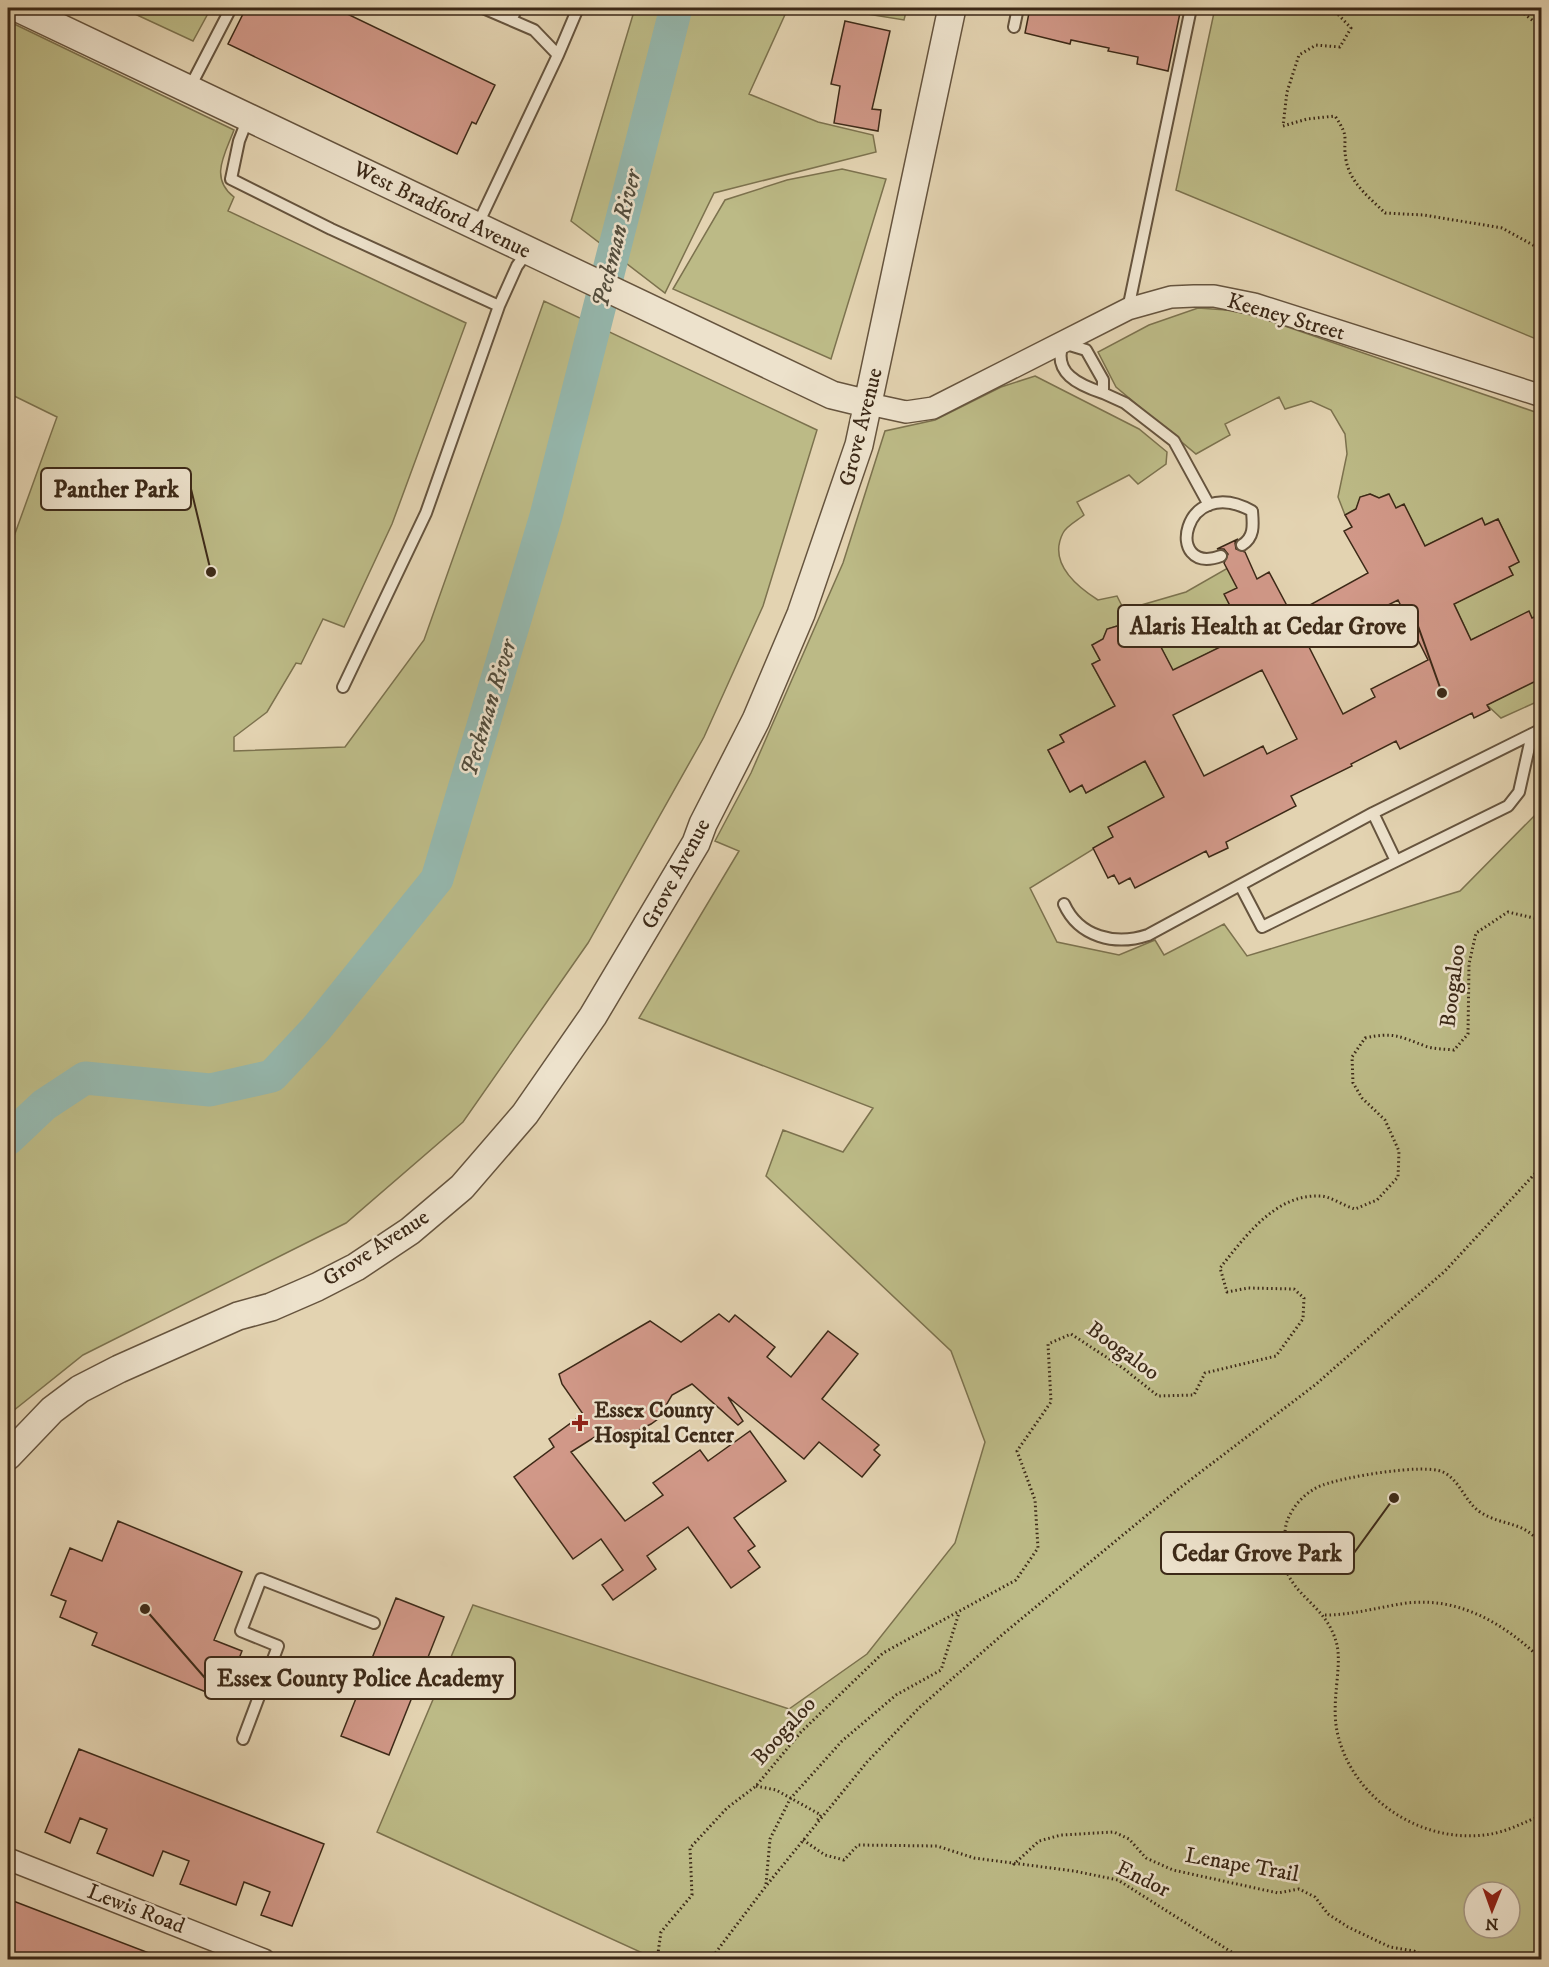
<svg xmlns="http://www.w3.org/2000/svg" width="1549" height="1967" viewBox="0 0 1549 1967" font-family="'IM FELL DW Pica',serif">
<rect width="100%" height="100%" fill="#e3d3b1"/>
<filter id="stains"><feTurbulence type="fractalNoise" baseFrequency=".00333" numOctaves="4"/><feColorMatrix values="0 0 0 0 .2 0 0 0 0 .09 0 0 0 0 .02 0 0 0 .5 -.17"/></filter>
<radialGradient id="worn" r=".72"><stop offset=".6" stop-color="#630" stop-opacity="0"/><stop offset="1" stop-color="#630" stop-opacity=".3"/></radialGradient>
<path fill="#bcba86" stroke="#7c724e" stroke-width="1.5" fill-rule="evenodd" d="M122,8H211L193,41Z
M635,8H788L749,94L818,122L873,135L876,152L714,193L665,293L571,221Z
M830,8H907L904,20Z
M1215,8H1541V341L1176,190Z
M8,21L234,130C225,154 209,178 234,197L228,211L466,323L392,524L344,627L323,619L301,664L296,663L267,712L234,737V751L345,747L424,640L544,301L817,430L763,606L704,737L588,943L463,1122L346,1223L83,1355L8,1415V553L57,417L8,393Z
M842,169L886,179L831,359L673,289L725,200L787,180Z
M1198,308L1241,311L1541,414V614L1532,618L1529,612L1471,640L1454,604L1513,575L1509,567L1519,562L1498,519L1485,525L1482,519L1425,546L1404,505L1396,508L1388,494L1379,498L1370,494L1361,497L1356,509L1345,515L1338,497L1347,454L1345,434L1331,410L1311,401L1285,409L1279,397L1225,424L1230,435L1196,454L1116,387L1098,352L1149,325Z
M1035,376L1139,429L1167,452L1166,464L1138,484L1129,475L1077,502L1084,515C1078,520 1066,526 1063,533C1048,562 1076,586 1098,600L1117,596L1124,610L1186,592L1233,565L1243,585L1225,595L1239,624L1250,632L1173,671L1152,630L1144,634L1139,624L1127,630L1117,626L1107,629L1103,639L1092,645L1100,660L1092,664L1115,706L1060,735L1064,742L1048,750L1070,792L1082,785L1086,793L1145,761L1164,797L1113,837L1030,888L1057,942L1119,955L1155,940L1164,955L1224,924L1247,956L1460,891L1541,809V1959H644L647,1955L377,1832L473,1605L789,1709L867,1654L955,1543L985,1442L951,1351L766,1176L783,1130L843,1152L873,1108L639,1018L739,851L715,841L751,773L843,563L885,431L935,420L1001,387ZM1474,1892H1510V1928H1474Z
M1541,678V700L1501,718L1487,705Z"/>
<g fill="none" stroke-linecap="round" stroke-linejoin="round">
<path stroke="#95b7ad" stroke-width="33" d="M8,1139L44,1105L85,1078L210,1090L272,1076L316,1029L437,879L546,516L676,8"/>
</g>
<path fill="#d19888" stroke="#3c2917" stroke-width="1.5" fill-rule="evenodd" d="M246,8H335L495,85L476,124L472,122L457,154L228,44Z
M1030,8H1181L1168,71L1137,64L1138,57L1108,51L1109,48L1071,40L1070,44L1025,33Z
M845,21L890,31L872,109L881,110L878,131L834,123L840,86L831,84Z
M1370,494L1379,498L1389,494L1396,508L1404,504L1425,546L1482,518L1485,525L1498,519L1519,562L1509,567L1513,575L1454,604L1471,640L1529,611L1532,618L1542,614V678L1487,705L1490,710L1474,718L1472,713L1400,749L1396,741L1351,764L1352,766L1291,796L1296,806L1226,842L1228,848L1209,857L1206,851L1135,888L1130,878L1119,884L1114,875L1108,878L1093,848L1113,837L1108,827L1164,797L1145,761L1086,793L1082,785L1070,792L1048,750L1064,742L1060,735L1115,706L1092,664L1100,660L1092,645L1103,639L1107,629L1117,626L1127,630L1139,624L1144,634L1152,630L1173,670L1245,635L1224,594L1237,588L1224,563L1228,554L1224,549H1217L1238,539L1235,543L1236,549L1245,552L1257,579L1269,572L1292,615L1368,573L1344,531L1352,527L1345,515L1356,509L1360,497ZM1398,600L1428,660L1371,689L1375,697L1343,714L1308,645ZM1262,670L1297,739L1267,754L1263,746L1204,776L1173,715Z
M719,1314L729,1322L735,1315L775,1347L767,1357L791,1377L828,1331L858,1354L822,1399L879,1445L874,1450L880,1455L862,1477L819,1442L804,1459L728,1397L743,1421L738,1425L692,1384L672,1395L658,1419L651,1424L633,1433H601L571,1452L625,1521L663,1495L653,1483L700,1450L708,1461L750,1431L786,1481L734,1518L755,1546L748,1551L760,1567L731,1588L688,1527L647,1556L656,1569L613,1600L602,1585L623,1570L601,1539L573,1559L514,1477L554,1447L549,1439L583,1414L562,1384L559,1374L650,1321L681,1342Z
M118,1521L242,1572L214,1640L242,1651L223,1699L92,1645L97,1633L60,1617L66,1601L51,1595L70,1548L102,1561Z
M396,1598L444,1617L389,1755L341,1736Z
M79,1749L324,1844L292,1926L261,1915L270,1892L244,1882L236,1905L180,1884L189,1861L163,1851L153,1876L97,1853L107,1829L80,1818L70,1843L45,1832Z
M8,1899L162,1958V1959H8Z"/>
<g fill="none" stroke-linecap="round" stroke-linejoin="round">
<defs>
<path id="service" d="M511,20L517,8
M1014,27L1018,8
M558,55L578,8
M189,89L231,8
M248,118L239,141L231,179L331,229L499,306L517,266L528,251
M477,226L558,55L534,30L483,8
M1128,309L1191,8
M1063,343L1086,350L1103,380V393C1079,385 1052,373 1063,343Z
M1103,393L1125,403L1174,441L1209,505
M1221,556C1163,577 1182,472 1252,511C1253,524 1255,537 1242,545
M343,687L426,513L499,306
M1373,813L1396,861
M1240,885L1262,927L1508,806L1519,792L1532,734
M1064,904C1079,937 1115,946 1148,935L1373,813L1542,729
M243,1739L278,1646L241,1631L261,1579L374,1623"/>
<path id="minor" d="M869,404L906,412L933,408L1128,309L1171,297L1194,296H1214L1254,304L1542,396
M8,1859L264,1960"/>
<path id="tertiary" d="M18,8L832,395L869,404
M8,1456L52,1410L80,1389L119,1369L238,1316L271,1307L317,1287L356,1267L410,1231L462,1187L525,1114L593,1016L696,843L703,824L756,720L801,614L859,445L952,8"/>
</defs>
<use href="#service" stroke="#66543e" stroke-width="14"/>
<use href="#minor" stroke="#66543e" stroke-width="24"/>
<use href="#tertiary" stroke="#66543e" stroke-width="30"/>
<path stroke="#3c2917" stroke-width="3" stroke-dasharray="1.5 3" stroke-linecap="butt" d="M1332,8L1351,28L1340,47L1316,45L1299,55L1287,92L1283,126L1307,119L1335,116C1351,140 1342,136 1346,160C1350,183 1370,198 1385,213L1424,215L1502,228L1542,250
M1517,8L1537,24L1542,23
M1542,1546C1525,1520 1503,1527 1480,1512C1465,1502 1460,1480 1443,1472C1424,1463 1344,1477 1323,1485C1308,1490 1294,1504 1288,1519C1285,1525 1285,1534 1284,1541C1276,1594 1326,1598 1337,1645C1342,1668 1331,1701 1337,1731C1351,1799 1423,1846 1491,1834C1508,1831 1525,1822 1542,1815
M1325,1615C1353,1615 1379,1607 1407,1603C1460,1597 1505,1624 1542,1660
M1542,1703V1732
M756,1786L776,1790L821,1815L816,1822
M803,1840L825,1855L844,1860L858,1845L937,1846L974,1858L1074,1871L1118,1880L1244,1960
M1013,1865L1039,1841L1061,1835L1114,1832L1129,1839L1146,1858L1173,1870L1278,1893L1299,1889L1315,1897L1328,1914L1348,1927L1390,1947L1414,1951L1433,1960
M766,1884L770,1839L790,1799L842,1741L896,1695L941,1670L959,1613
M657,1960L661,1932L692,1895L690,1848L727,1808L756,1786L801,1732L883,1653L1016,1580L1038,1548L1035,1500L1017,1451L1051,1402L1048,1344L1071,1334L1123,1368L1158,1396L1194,1395L1205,1373L1276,1356L1303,1319L1304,1298L1294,1289L1248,1288L1227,1292L1220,1268C1245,1237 1275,1194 1320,1196C1330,1196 1344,1206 1355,1209L1377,1200L1398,1177L1399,1151L1385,1120L1362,1098L1353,1083L1352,1057L1365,1038C1393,1032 1399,1036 1425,1046C1433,1049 1444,1049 1454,1050L1468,1034L1469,964L1476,933L1508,912L1542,920
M710,1960L766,1886L867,1762L919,1708L1003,1634L1181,1487L1315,1385L1445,1271L1542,1166"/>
<use href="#service" stroke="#ede2cc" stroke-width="10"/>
<use href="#minor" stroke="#ede2cc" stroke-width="21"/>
<use href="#tertiary" stroke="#ede2cc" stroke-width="27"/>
</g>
<path fill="#8f2418" stroke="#ede2cc" stroke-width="2" d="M577 1414h6v6h6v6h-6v6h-6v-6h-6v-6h6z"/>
<g text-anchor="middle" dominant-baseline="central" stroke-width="5" stroke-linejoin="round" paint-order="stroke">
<g font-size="22" fill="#3c2917" stroke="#ede2cc">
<text transform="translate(442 210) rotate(26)">West Bradford Avenue</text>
<text transform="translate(1286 317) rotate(16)">Keeney Street</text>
<text transform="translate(861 427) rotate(-76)">Grove Avenue</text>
<text transform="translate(676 874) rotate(-62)">Grove Avenue</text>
<text transform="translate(1453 986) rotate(-83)">Boogaloo</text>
<text transform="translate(376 1248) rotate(-33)">Grove Avenue</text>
<text transform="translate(1123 1351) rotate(36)">Boogaloo</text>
<text transform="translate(784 1731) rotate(-48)">Boogaloo</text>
<text transform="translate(1242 1865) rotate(10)">Lenape Trail</text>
<text transform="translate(1143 1879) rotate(26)">Endor</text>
<text transform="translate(136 1909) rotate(21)">Lewis Road</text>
</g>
<g font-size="22" font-weight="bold" fill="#3c2917" stroke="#ede2cc" text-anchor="start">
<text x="594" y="1410">Essex County<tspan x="594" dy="25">Hospital Center</tspan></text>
</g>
<g font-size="24" font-style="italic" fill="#524c3c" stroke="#ede2cc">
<text transform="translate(617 239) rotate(-76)">Peckman River</text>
<text transform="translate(489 708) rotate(-73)">Peckman River</text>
</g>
</g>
<path fill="none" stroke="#3c2917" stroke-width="2" d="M211 572L191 489M1442 693L1418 626M1394 1498L1354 1553M145 1609L205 1678"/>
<g fill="#3c2917" stroke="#ede2cc" stroke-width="2">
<circle cx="211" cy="572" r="6"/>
<circle cx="1442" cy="693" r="6"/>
<circle cx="1394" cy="1498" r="6"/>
<circle cx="145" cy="1609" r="6"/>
</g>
<g fill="#ede2cc" stroke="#3c2917" stroke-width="2">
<rect x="41" y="468" width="150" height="42" rx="6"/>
<rect x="1118" y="605" width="300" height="42" rx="6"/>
<rect x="1161" y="1532" width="193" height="42" rx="6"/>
<rect x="205" y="1657" width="310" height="42" rx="6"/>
</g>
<g font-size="24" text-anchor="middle" font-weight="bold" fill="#3c2917">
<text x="116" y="497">Panther Park</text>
<text x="1268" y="634">Alaris Health at Cedar Grove</text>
<text x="1257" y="1561">Cedar Grove Park</text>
<text x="360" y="1686">Essex County Police Academy</text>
</g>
<rect width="1549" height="1967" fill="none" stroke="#e3d3b1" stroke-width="30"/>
<rect x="9" y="9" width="1531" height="1949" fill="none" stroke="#3c2917" stroke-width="3"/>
<rect x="15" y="15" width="1519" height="1937" fill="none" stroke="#3c2917" stroke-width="1.5"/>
<g transform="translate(1492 1910) rotate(181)"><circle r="28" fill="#ede2cc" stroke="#a69884" stroke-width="1.5"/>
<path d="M0-4.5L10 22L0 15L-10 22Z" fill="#8f2418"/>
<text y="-9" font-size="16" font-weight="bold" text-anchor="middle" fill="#3c2917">N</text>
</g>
<rect width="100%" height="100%" filter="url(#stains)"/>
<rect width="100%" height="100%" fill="url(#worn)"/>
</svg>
